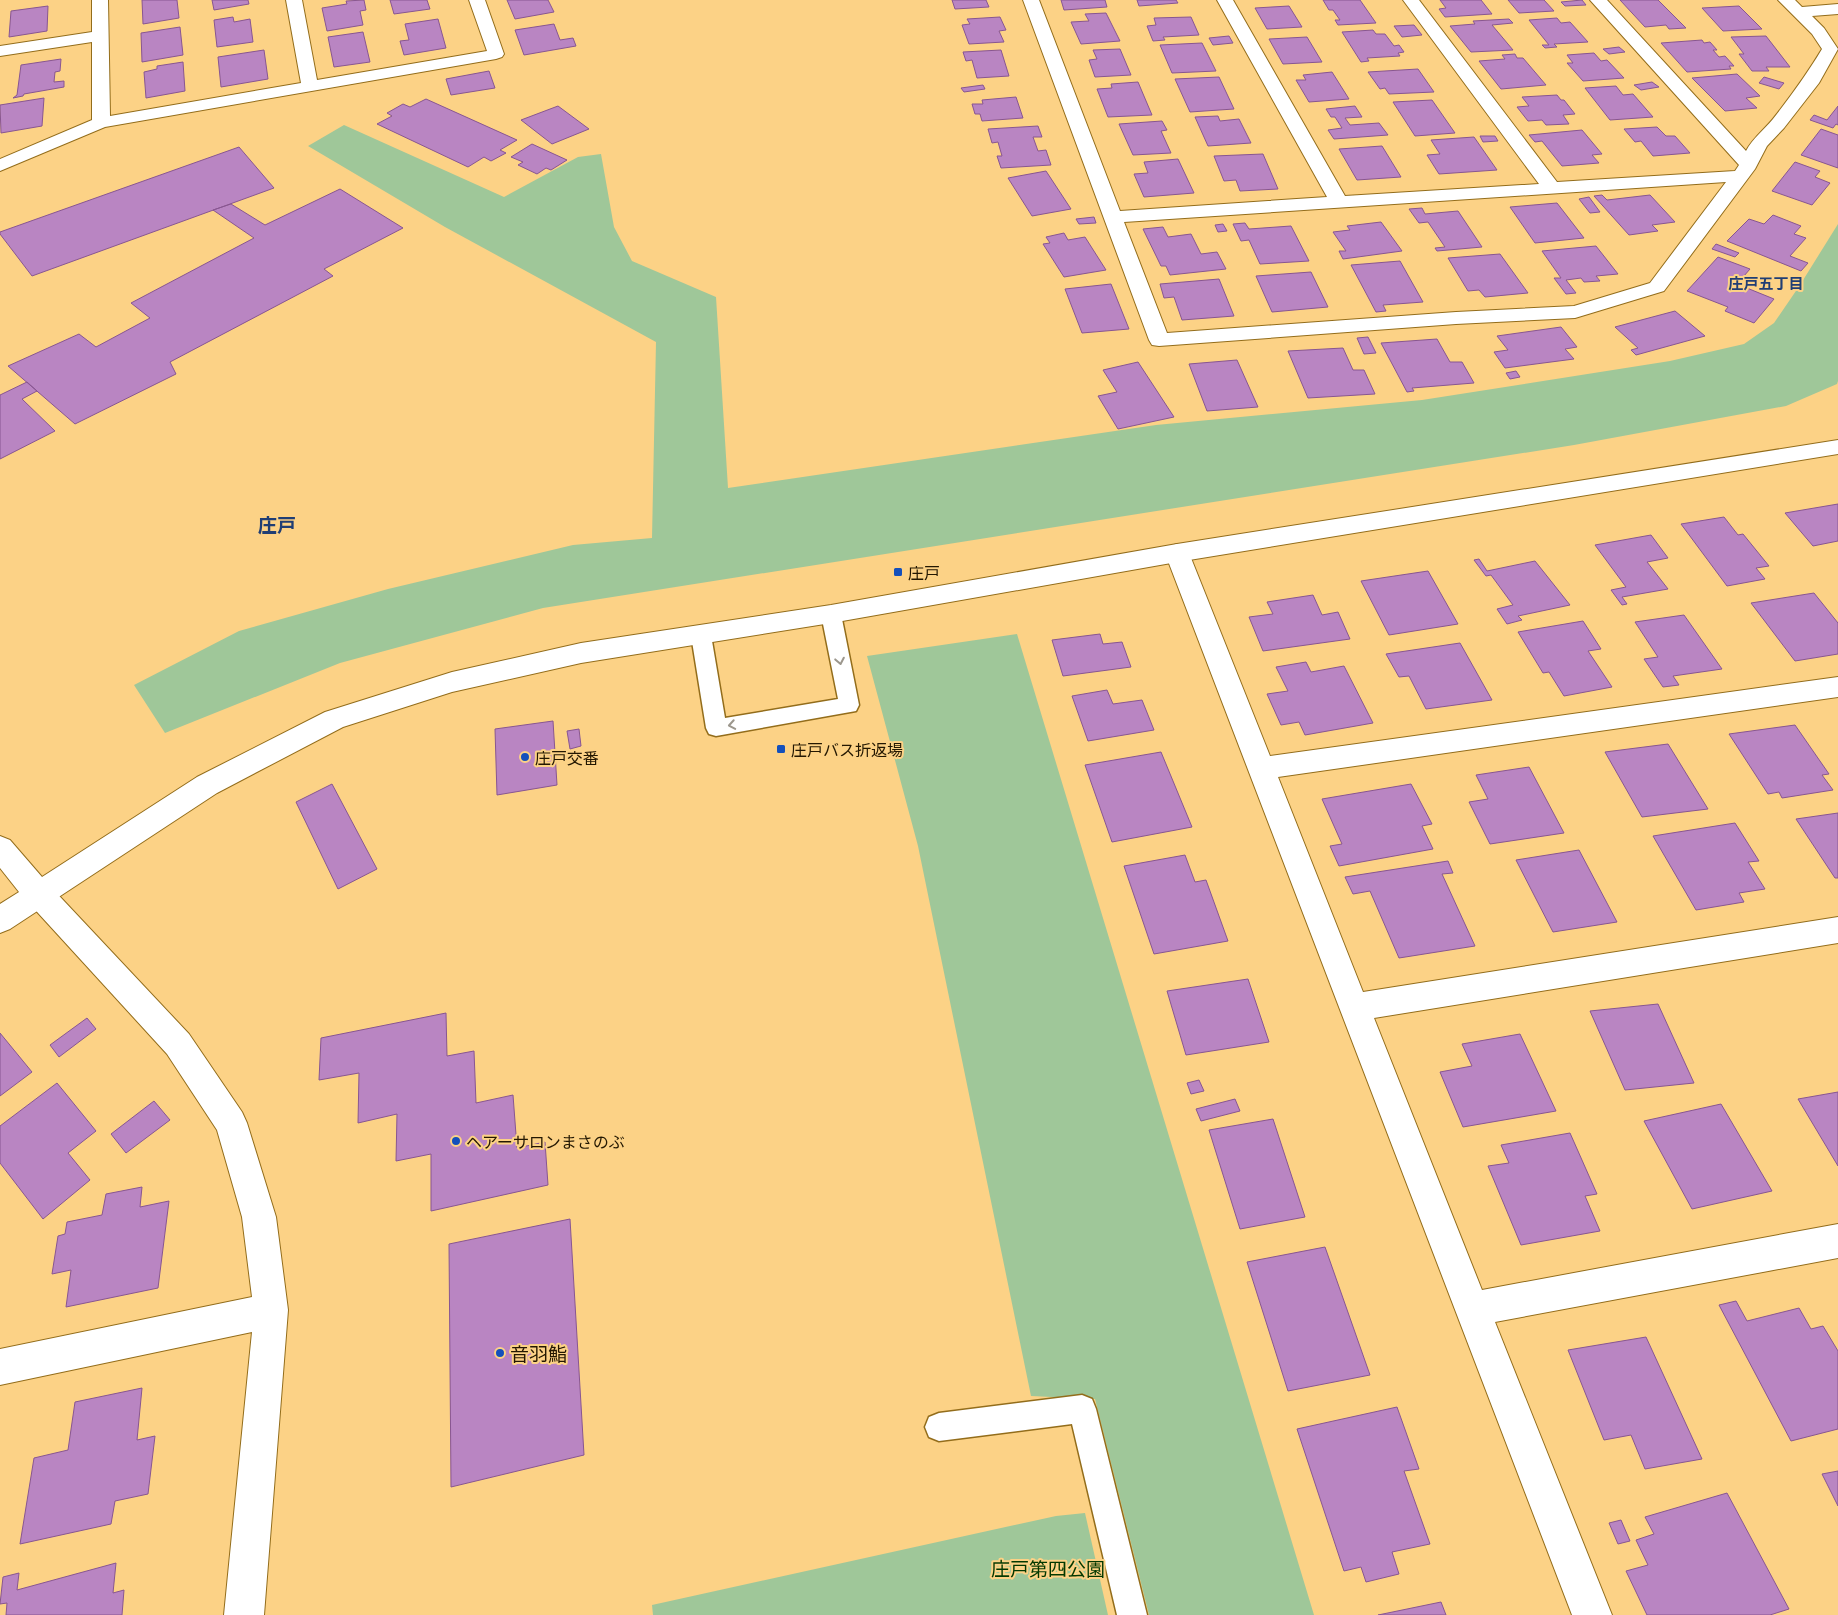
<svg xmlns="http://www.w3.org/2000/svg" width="1838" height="1615" viewBox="0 0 1838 1615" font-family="'Exo 2','Noto Sans JP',sans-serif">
<rect width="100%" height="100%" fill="#fcd286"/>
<path fill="#9fc799" d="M344,125L504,197L578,157L601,154L614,227L632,261L716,297L728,488L1156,425L1422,400L1670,361L1744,344L1774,323L1800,285L1838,224V381L1837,384L1786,406L1574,445L543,608L340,663L165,733L134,685L239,631L388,589L573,545L652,538L656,342L445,227L308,146Z
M1017,634L1314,1615H1149L1095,1399L1031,1396L918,846L867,656Z
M1085,1513L1108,1615H653L652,1605L1056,1516Z"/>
<path fill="#b985c2" stroke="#885691" d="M142,0H177L179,18L143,24Z
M212,0H248L249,4L214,10Z
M364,0L366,10L360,11L363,25L327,31L322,8L347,4L346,1Z
M390,0H427L430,9L394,14Z
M507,0H548L554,12L515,19Z
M952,0H986L989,7L955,9Z
M1061,0H1105L1107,7L1064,10Z
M1137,0H1176L1178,3L1139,6Z
M1323,0H1360L1376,23L1338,25L1335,20H1340L1333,10H1329Z
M1440,0H1481L1492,14L1445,17L1439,9L1446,8Z
M1508,0H1544L1554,11L1519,13Z
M1582,0L1586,5L1565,6L1561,2Z
M1620,0H1658L1686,28L1669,29L1666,25L1645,27Z
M48,6L47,31L9,37L11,11Z
M1289,6L1302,27L1267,29L1255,8Z
M1739,6L1762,29L1723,31L1702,8Z
M1106,13L1120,41L1081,44L1071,22L1089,21L1085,14Z
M233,17L234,22L250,19L253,42L217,47L214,20Z
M1000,17L1006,30L999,31L1004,42L969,44L962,25L970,24L967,19Z
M1191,17L1199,35L1163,37L1165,40L1153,41L1147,26L1156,25L1154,18Z
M1557,18L1561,23L1570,22L1588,42L1554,44L1557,47L1545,48L1542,45H1549L1529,20Z
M438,19L446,48L404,55L400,41L409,40L405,24Z
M1509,19L1513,23L1492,25L1513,50L1471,52L1450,26L1475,24L1473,21Z
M554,24L560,40L573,38L576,46L524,55L515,30Z
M1414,25L1422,35L1402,37L1394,26Z
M180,27L183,55L142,62L141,33Z
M1373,30L1376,34H1385L1394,46L1399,45L1404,52L1398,53L1400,56L1367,58L1369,61L1361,62L1342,32Z
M363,32L370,62L334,67L328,37Z
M1229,36L1233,43L1213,45L1209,38Z
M1766,36L1790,67H1766L1769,71H1752L1739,54H1744L1731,37Z
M1307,37L1322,62L1283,64L1269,39Z
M1702,40L1704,43L1710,42L1717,50H1713L1719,57L1725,56L1734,66H1729L1731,69L1687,72L1661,43Z
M1202,43L1216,71L1172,73L1160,45Z
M1619,47L1625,52L1609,54L1603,49Z
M1120,49L1131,75L1095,77L1089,60L1097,59L1093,50Z
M264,50L268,79L221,87L218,57Z
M1001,50L1009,76L977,78L972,60L966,61L963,52Z
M1594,53L1601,61L1607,60L1624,78L1583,81L1567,63H1573L1567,55Z
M1515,54L1517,58H1523L1546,85L1501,89L1479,61L1505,59L1502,55Z
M61,59L60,71L55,72L54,82L64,81V87L24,94L23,96L13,98L17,95L21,65Z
M183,62L185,91L146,98L144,72L157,69V66Z
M1418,69L1434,92L1389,94L1385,88L1380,89L1368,72Z
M489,71L495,88L451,95L446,79Z
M1332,72L1349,99L1309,102L1296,80H1306L1303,75Z
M1737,74L1760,96L1746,98L1757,108L1725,111L1692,78Z
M1219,77L1234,109L1190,112L1175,79Z
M1764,77L1784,83L1779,89L1759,83Z
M1138,82L1152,115L1108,117L1097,89L1112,88L1111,84Z
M1652,82L1659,87L1641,90L1634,85Z
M983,85L985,89L964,92L961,88Z
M1616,86L1623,95L1633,94L1653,117L1610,120L1585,88Z
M1557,95L1561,100H1564L1575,114L1563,115L1569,124L1546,125L1542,120L1528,121L1517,107L1529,106L1522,97Z
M1016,97L1023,118L982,121L980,114H975L972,104H983L982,100Z
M44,98L42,126L1,133L0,105Z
M426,99L517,140L500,150L506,153L491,161L484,157L468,167L377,124L392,116L387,113L403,104L410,107Z
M1432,100L1455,133L1415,136L1393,102Z
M558,106L589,129L552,144L521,120Z
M1355,106L1362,117L1345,118L1350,125L1379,123L1388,135L1334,139L1328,130L1342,128L1335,117H1331L1326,109Z
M1838,106V125L1836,124L1833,128L1810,120L1814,115L1827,120Z
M1218,116L1220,121L1239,119L1251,143L1208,146L1195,117Z
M1162,121L1167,130L1161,131L1171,153L1133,155L1119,124Z
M1038,126L1042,137H1033L1038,151L1046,150L1051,165L1001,168L997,156H1002L998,142L992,143L988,129Z
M1657,127L1666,136H1675L1690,153L1653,156L1641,141L1635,142L1624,129Z
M1821,129L1838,135V168L1801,155Z
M1582,130L1602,154L1592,155L1599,163L1562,166L1542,141L1535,142L1529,135Z
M1480,136H1495L1498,141L1483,142Z
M1474,137L1497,170L1439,174L1427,155L1440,154L1431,140Z
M532,144L567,160L551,170L546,168L537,174L518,165L523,162L511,157Z
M1382,146L1401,177L1357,180L1339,149Z
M239,147L274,188L32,276L0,234V232Z
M1263,154L1278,189L1240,191L1236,180L1224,181L1214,156Z
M1178,159L1194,193L1144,197L1134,174L1148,173L1144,162Z
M1795,162L1820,171L1815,177L1830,183L1812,205L1772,191Z
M1046,171L1071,209L1032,216L1008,178Z
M340,189L403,228L324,269L333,276L170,362L176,374L75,424L8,366L79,334L96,347L150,318L131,303L254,238L213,210L231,204L265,225Z
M1602,195L1607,200L1650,195L1675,222L1652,225L1658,231L1629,235L1594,196Z
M1589,197L1600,212L1590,213L1579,199Z
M1557,203L1584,238L1535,243L1510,207Z
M1422,208L1425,214L1458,211L1482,247L1437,251L1435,248L1445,247L1428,222L1419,223L1409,209Z
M1773,215L1801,226L1794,234L1806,238L1790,256L1808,263L1801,271L1727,241L1749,219L1764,224Z
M1094,217L1096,223L1079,224L1076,219Z
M1381,222L1402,251L1343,259L1339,251H1346L1333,232L1350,230L1347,226Z
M1245,223L1249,229L1291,226L1309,261L1260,264L1249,240L1241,241L1233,224Z
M1223,224L1227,231L1218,232L1215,225Z
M1163,227L1168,237L1191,234L1201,254L1217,252L1226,269L1170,275L1166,266H1161L1143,229Z
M1064,233L1068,240L1085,237L1106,270L1064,277L1043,244L1050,243L1046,237Z
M1716,244L1739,253L1735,257L1712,249Z
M1596,246L1618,274L1596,276L1600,281L1584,282L1581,278L1566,280L1576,293L1566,294L1554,278H1561L1542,251Z
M1500,254L1528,293L1485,297L1479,290L1468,291L1448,258Z
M1718,257L1750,269L1737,284L1774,299L1754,323L1725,311L1728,307L1687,291Z
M1400,261L1423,302L1383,305L1386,311L1376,312L1351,265Z
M1311,272L1328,307L1272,312L1256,276Z
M1219,279L1234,316L1182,320L1174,297L1164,298L1160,284Z
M1111,284L1129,329L1082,333L1065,289Z
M1675,311L1705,336L1636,355L1631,350L1638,348L1615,327Z
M1561,327L1577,347L1565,349L1574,359L1505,368L1494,352L1508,350L1497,336Z
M1368,337L1376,353L1364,354L1357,338Z
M1437,339L1450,362H1462L1474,383L1412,388L1414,391L1407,392L1381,343Z
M1343,348L1353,370H1364L1375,394L1308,398L1288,351Z
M1237,360L1258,407L1207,411L1189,364Z
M1138,362L1174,417L1118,429L1098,396L1117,392L1103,370Z
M1516,371L1520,377L1510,379L1506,373Z
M27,382L37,391L22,399L55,431L0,459V395Z
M1838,504V541L1813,546L1785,513Z
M1724,517L1738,535L1743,534L1769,566L1756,568L1765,579L1727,586L1681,524Z
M1651,535L1668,558L1647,562L1668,589L1622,597L1627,604L1622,605L1611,590L1626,587L1595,545Z
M1479,559L1487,571L1535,561L1570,605L1518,616L1522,620L1507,624L1497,609L1513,605L1491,575L1486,576L1474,560Z
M1428,571L1458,624L1389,635L1361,581Z
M1814,593L1838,623V654L1795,661L1751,603Z
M1313,595L1322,615L1338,612L1350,639L1263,651L1249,617L1273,614L1267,602Z
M1684,615L1722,669L1673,676L1679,685L1663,687L1644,659L1658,657L1635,622Z
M1583,621L1601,649L1588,651L1612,687L1564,696L1549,672L1543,673L1518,632Z
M1100,634L1103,644L1122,642L1131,667L1063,676L1052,640Z
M1460,643L1492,700L1426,709L1409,676L1399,677L1386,654Z
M1306,662L1311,672L1344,666L1373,723L1305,735L1299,722L1281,725L1267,694L1288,691L1276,667Z
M1107,690L1113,704L1142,700L1154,730L1088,741L1072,696Z
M553,721L557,785L497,795L495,729Z
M1795,725L1829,774L1822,775L1833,790L1782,798L1779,792L1768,794L1729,734Z
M579,729L581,746L570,749L567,731Z
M1668,744L1708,809L1642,817L1605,752Z
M1161,752L1192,827L1112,842L1085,765Z
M1529,767L1564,833L1490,844L1469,802L1488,799L1476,775Z
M332,784L377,869L338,889L296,802Z
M1411,784L1432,824L1422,826L1433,849L1339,866L1330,846L1342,844L1322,799Z
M1838,813V878H1835L1796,819Z
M1735,823L1759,861L1748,862L1765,889L1739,893L1744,902L1696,910L1653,836Z
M1579,850L1617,922L1553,932L1516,860Z
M1185,855L1195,882L1206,880L1228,941L1154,954L1124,866Z
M1448,861L1453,873L1442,874L1475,946L1399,958L1370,891L1353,894L1345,877Z
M1248,979L1269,1042L1186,1055L1167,991Z
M1658,1004L1694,1083L1625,1090L1590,1011Z
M446,1013L447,1056L474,1051L476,1103L513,1095L517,1148L545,1142L548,1185L431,1211V1154L396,1161L397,1114L358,1123L359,1073L319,1080L321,1038Z
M87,1018L96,1029L59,1057L50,1045Z
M0,1033L32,1072L0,1096Z
M1520,1034L1556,1111L1463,1127L1440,1072L1472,1066L1462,1044Z
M1199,1080L1204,1091L1191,1094L1187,1083Z
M57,1083L96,1131L68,1153L90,1180L43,1219L0,1163V1126Z
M1838,1092V1166L1798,1099Z
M1235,1099L1240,1111L1201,1121L1196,1109Z
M154,1101L170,1120L126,1153L111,1134Z
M1721,1104L1772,1191L1692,1209L1644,1121Z
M1273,1119L1305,1217L1240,1229L1209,1130Z
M1570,1133L1597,1194L1585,1196L1600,1231L1521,1245L1488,1166L1509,1163L1501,1145Z
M142,1187L140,1207L169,1201L158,1288L66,1307L71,1270L52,1274L58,1236L65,1234L67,1222L102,1215L106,1194Z
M570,1219L584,1455L451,1487L449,1244Z
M1325,1247L1370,1375L1288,1391L1247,1262Z
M1736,1301L1747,1321L1799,1308L1811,1329L1823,1326L1838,1351V1429L1791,1441L1719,1305Z
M1646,1337L1702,1459L1645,1469L1631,1435L1604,1440L1568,1350Z
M142,1388L137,1440L155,1436L148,1494L115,1501L111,1524L20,1544L34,1458L68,1450L75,1402Z
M1397,1407L1419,1469L1404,1471L1430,1544L1392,1552L1399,1574L1366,1582L1361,1567L1344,1571L1297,1429Z
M1838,1471V1506L1822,1474Z
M1727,1493L1789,1609L1770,1615H1647L1626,1571L1648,1565L1636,1540L1654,1534L1645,1517Z
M1621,1520L1630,1541L1618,1544L1609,1523Z
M116,1563L113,1593L124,1590L122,1615H6L7,1603L0,1604L3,1577L19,1573L17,1590Z
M1441,1602L1446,1615H1378Z"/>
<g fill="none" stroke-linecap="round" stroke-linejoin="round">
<defs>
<path id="lane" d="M831,607L838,609L841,614L859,705L856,711L716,736L709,734L706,728L691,635L694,630L701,628L708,630L711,635L725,718L838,699L821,614L824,609Z
M1082,1395L1092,1399L1096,1409L1147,1615H1117L1072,1424L939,1441L929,1437L925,1427L929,1417L939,1413Z"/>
<path id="street" d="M92,0H108L110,116L301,83L286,0H302L317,80L487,51L469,0H485L504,54L502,57L496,59L105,127L0,171V159L92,120V42L0,56V46L92,32Z
M1023,0H1039L1120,211L1327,197L1217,0H1233L1345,196L1539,184L1403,0H1419L1557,182L1735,171L1739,165L1590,0H1607L1746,151C1753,138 1764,130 1773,119C1791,96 1807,74 1822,49L1812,34L1778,0H1795L1802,7L1838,4V14L1812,16L1824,28L1838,49L1819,83L1784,128L1767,146L1755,169L1664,291L1575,318L1456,324L1159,346L1152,345L1149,340ZM1726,182L1650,283L1574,306L1456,312L1167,333L1124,222Z
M1177,544L1185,547L1189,553L1270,756L1838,677V697L1278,777L1363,992L1838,917V943L1374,1018L1482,1290L1838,1224V1258L1495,1322L1612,1615H1572L1165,553L1169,547Z
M38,881L48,884L189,1034L242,1112L247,1123L276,1217L288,1310L264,1615H224L252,1332L0,1385V1349L252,1297L242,1217L217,1130L167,1054L28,902L24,893L28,884Z"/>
<path id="secondary" d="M1838,440V454L1177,562L831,623L581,663L452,692L343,727L217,793L10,929L0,933V904L19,892L0,868V836L10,840L42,877L197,777L325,712L452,672L581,643L831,605L1177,544Z"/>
</defs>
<use href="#lane" stroke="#936d1b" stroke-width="3"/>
<use href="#street" stroke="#936d1b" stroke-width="2"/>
<use href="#secondary" stroke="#936d1b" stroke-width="2"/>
<use href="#lane" fill="#fff" fill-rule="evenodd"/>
<use href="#street" fill="#fff" fill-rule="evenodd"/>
<use href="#secondary" fill="#fff" fill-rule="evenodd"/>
</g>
<defs><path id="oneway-chevron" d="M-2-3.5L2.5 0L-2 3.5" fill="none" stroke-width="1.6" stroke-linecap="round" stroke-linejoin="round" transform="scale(1.25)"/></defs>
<g stroke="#9c978d">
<use href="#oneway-chevron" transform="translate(840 661) rotate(79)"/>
<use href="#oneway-chevron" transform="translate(732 725) rotate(170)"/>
</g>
<g fill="#1450bb" stroke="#fcd286" stroke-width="2">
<rect x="893" y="567" width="10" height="10" rx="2.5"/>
<rect x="776" y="744" width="10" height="10" rx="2.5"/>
<circle cx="525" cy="757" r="5"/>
<circle cx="456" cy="1141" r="5"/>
<circle cx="500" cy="1353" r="5"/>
</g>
<g text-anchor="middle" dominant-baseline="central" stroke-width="4" stroke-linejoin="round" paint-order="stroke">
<g font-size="15" font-weight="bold" fill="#203e74" stroke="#fcd286">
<text x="1766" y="283">庄戸五丁目</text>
</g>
<g font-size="16" fill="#231701" stroke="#fcd286" text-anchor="start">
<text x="908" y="572">庄戸</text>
<text x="791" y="749">庄戸バス折返場</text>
<text x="535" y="757">庄戸交番</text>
<text x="466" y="1141">ヘアーサロンまさのぶ</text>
</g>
<g font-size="19" font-weight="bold" fill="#203e74" stroke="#fcd286">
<text x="277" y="524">庄戸</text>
</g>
<g font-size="19" fill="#231701" stroke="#fcd286" text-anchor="start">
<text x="510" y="1353">音羽鮨</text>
</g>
<g font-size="19" fill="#033800" stroke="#fcd286">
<text x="1048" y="1568">庄戸第四公園</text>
</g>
</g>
</svg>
